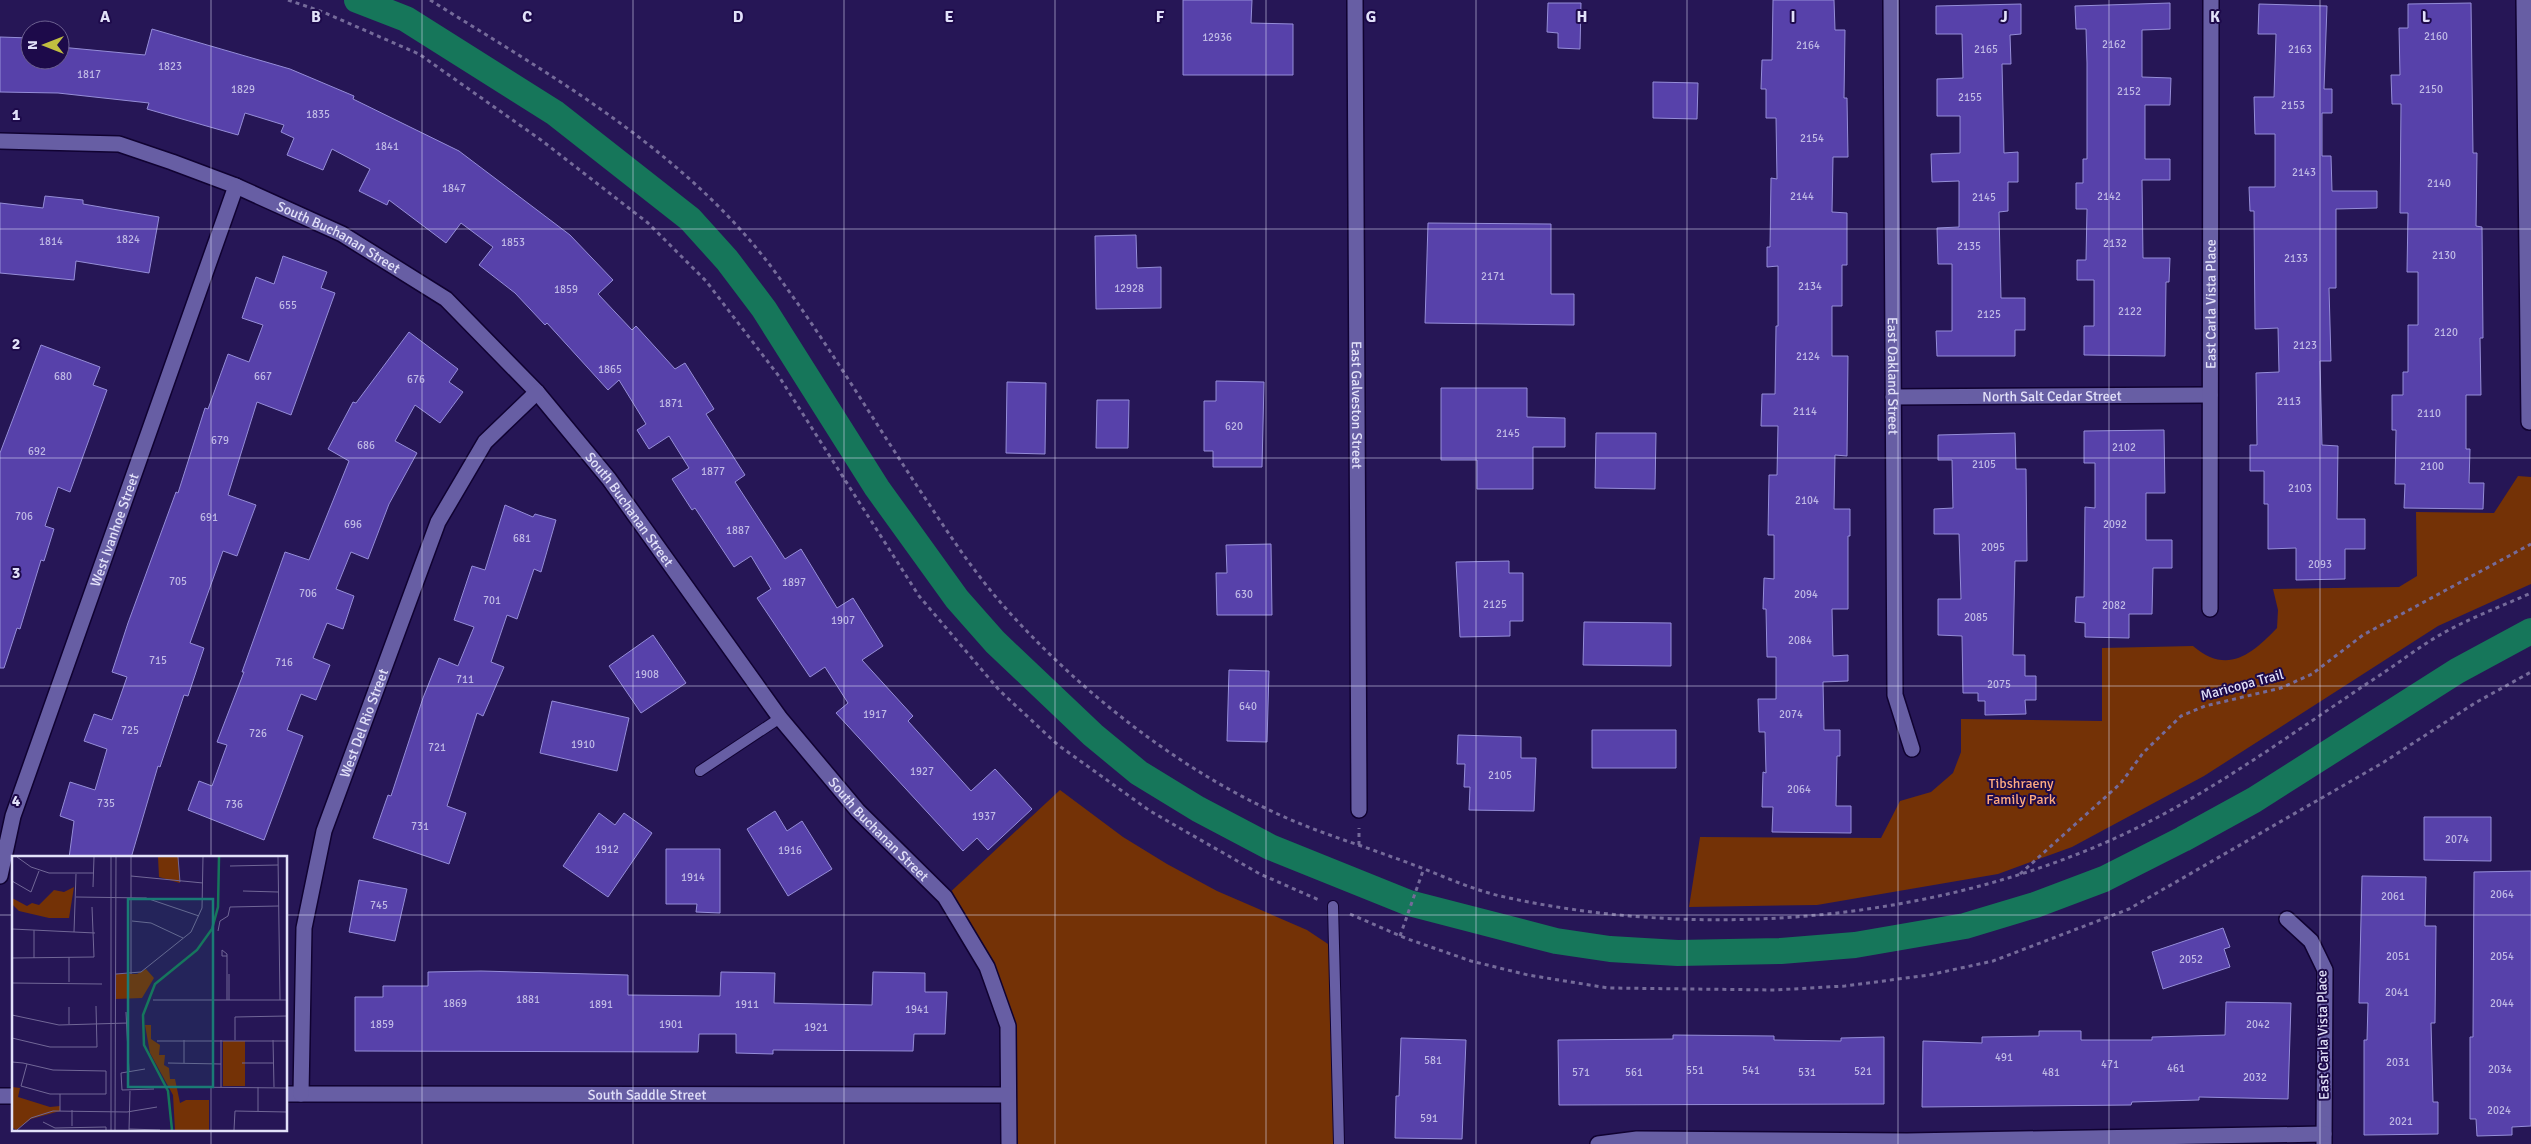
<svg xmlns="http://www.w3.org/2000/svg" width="2531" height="1144" viewBox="0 0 2531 1144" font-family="Signika,sans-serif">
<rect width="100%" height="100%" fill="#261656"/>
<path fill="#743206" d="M2518,476L2531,477V584L2438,626L2204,776L2072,847L1998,874L1817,905L1689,907L1700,837L1881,838L1900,801L1931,792L1953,773L1961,752V719L2102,721V648L2193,646C2227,675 2251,655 2277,628L2278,610L2273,589L2399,587L2417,576L2416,512L2494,513Z
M1060,790L1123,837L1167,864L1217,891L1307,930L1334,948L1339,1144H1009L1008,1026L945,897Z"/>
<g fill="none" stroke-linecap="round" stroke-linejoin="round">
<path stroke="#16765a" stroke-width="26" d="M357,0L406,19L555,113L690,219L727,260L764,309L877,488L957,599L995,642L1093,735L1139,773L1198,809L1270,847L1409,903L1556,941L1610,949L1678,953L1781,951L1855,945L1965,926L2035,905L2104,879L2183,839L2254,800L2457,671L2531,631"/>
</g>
<path fill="#5741aa" stroke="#958dd8" d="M1183,0H1252L1251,23L1293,24V75H1183Z
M1773,0H1834L1835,30H1845L1844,98H1847L1848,157H1833L1832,212L1847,213V265H1842V306H1832V356H1848L1847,456L1835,455L1834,509H1850V536H1848V609H1832L1833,656L1848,655V681L1823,682L1824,730H1840V756H1837L1836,806H1851V833L1772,832L1773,807H1762L1763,772L1766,773L1765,732H1759L1758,699H1776V657H1767L1766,609H1763L1764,578L1774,579V535H1768L1769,475H1777L1778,426H1761L1762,394H1775L1776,326H1778V266L1767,267V247H1770L1771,178L1777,179L1776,118H1766V89H1761L1762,60H1772Z
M1548,3H1581L1580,49L1558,48V33L1547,32Z
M2170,3V29L2142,30V77L2171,78L2170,105H2145V159H2170V180H2142L2143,258H2170L2169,282H2166L2165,356L2084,355V326H2094V280H2077V260H2086L2087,209H2076V183H2083V159H2087V63L2086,29H2076L2075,6Z
M2471,3L2473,153H2477L2476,226L2482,227L2483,338H2480L2481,395H2466V449H2470L2469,483H2484L2483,509L2404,508L2405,484H2395L2396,430H2392V395H2403V372H2408V325H2418V272H2407L2408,213H2400L2401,104H2392L2391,75H2400L2399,28H2408V4Z
M2021,4V34L2010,35L2011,64H2002L2004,153L2018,152V182H2008V211L1999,212L2001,298H2025V330H2015V356H1937L1936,331H1952V264H1938L1937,228L1959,227V181L1932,182L1931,154L1960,153V116H1937V79L1963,78L1962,34H1936V6Z
M2259,4L2327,6L2324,89H2332V113H2322V156H2331L2332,191H2377V208L2336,209V288H2329L2331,361H2320L2322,445L2338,446L2337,519H2365V549H2345V579L2296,580V548L2268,549V504H2264V471H2250V445H2257L2256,373L2279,372L2278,328L2255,329L2254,211H2250L2249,187H2275V134H2255L2254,97H2274L2276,34H2258Z
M152,29L290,69L354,96L353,99L459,151L570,235L613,280L598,294L632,330L636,326L675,369L685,363L714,409L706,414L745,475L735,482L785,559L801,549L837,608L853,598L883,646L862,660L913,716L908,721L971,791L995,769L1032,809L988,850L977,838L963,851L836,713L848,703L825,667L810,677L757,598L771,589L751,556L734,567L695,508L692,510L672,479L689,468L669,436L649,449L637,430L646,424L619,380L608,390L547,323L545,325L515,293L479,265L493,247L461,223L446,243L389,200L387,205L359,191L370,169L332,149L323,170L287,155L294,138L281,132L284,125L245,113L238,135L147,109L149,103L58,93L0,92V37L30,38V60H60V47L145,55Z
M1653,82L1698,83L1697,119L1653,118Z
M45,196L83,200V204L159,217L149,273L76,261L74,280L0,273V203L43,208Z
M1428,223L1551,224V294H1574V325L1425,323Z
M1136,235L1137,268L1161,267V308L1096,309L1095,236Z
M283,256L327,272L321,288L335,293L317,343L291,415L257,402L228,495L256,505L237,556L223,551L190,643L204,648L188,696L184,695L160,767L158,766L131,858H69L74,821L60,816L70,782L95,790L107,749L84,741L94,714L112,720L127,677L112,672L128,623L176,492L178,493L205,408L208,409L228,354L249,362L263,325L242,318L256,277L274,284Z
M409,332L458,369L449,382L463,392L440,423L415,405L395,441L417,453L389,504L368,559L351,552L336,589L354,596L343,629L327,623L313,658L330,665L316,700L301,694L287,730L303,736L264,840L188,810L199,781L212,786L227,745L217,742L244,672H242L285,552L309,560L349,461L328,449L353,402L356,403Z
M41,345L100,367L93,385L107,390L70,492L58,487L45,526L54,529L44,561L41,560L20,629L17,628L4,668H0V453Z
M1216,381L1264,382L1262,467H1213V451H1204V401H1216Z
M1007,382L1046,383L1045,454L1006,453Z
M1441,388H1527V417L1565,418V447H1533V489H1477V460H1441Z
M1097,400H1129L1128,448H1096Z
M2164,430L2165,493H2146V540H2172V568H2153L2152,614H2129V638L2085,637V623L2075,622L2076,597H2084L2085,507L2095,508V463H2084V431Z
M1596,433H1656L1655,489L1595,488Z
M2015,433L2016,469H2026L2027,561H2015L2013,655H2025V676H2036V700H2025L2026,714L1985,715V701H1978V693H1963L1962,636L1938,635V599H1961L1959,534H1934V509L1953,508L1952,460H1938V435Z
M505,505L533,517L535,514L556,520L541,572L534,569L517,619L507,615L491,662L504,667L483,716L477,713L447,806L466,813L449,864L373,838L388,795L391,796L423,698L439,658L458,666L474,627L454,620L472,566L485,570Z
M1271,544L1272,615H1217L1216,573H1227L1226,545Z
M1509,561V573H1523V621H1510V636L1460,637L1456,562Z
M1584,622L1671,623V666L1583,665Z
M653,635L686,683L641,713L609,666Z
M1229,670L1269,671L1267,742L1227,741Z
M552,701L629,718L617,771L540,753Z
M1592,730H1676V768H1592Z
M1458,735L1521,737V758H1536L1534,811L1469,810L1470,787H1464L1465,764H1457Z
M775,811L787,831L802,821L832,869L788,896L747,829Z
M599,813L615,825L624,813L652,833L608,897L563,866Z
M2424,817H2491V861L2424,860Z
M666,849H720V913L696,912L697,904H666Z
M2531,871V1126L2512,1127V1135L2477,1136L2476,1119H2470V1037H2473L2474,872Z
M2362,876L2426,877L2425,926H2436L2435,1023H2431L2433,1102H2438V1134L2364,1135V1040H2367L2368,1003H2359Z
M359,880L407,889L395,941L349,932Z
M2223,928L2230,947L2224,949L2230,967L2163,989L2152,952Z
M481,971L628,975V995L720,996L721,972L775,973L774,1003L872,1005L873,972L925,973V992H947L945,1034H914L913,1051L773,1050V1054L736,1053V1034H699L698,1052L355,1051V997H383V986H428V972Z
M2226,1002L2291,1003L2288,1099L2199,1097V1100L2132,1102L2131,1105L1922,1107L1923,1041L1982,1043V1037L2039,1036V1031H2081V1040H2152V1037L2225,1035Z
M1673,1035L1774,1036V1040L1841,1041V1038L1884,1037V1104L1559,1105L1558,1040L1673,1039Z
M1401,1038L1466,1040L1462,1139L1395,1138L1396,1096H1399Z"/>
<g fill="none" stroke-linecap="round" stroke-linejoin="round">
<defs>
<path id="lane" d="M700,771L780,718
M1333,906L1339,1144"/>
<g id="street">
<path id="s1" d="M1355,0L1359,810"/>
<path id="s2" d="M1891,0L1895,695L1912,749"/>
<path d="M2524,0L2529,422"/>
<path id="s3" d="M0,141L119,144L172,162L236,186L342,234L446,299L537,392L609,479L780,718L858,811L945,897L987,967L1008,1026L1009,1144"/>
<path id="s4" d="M1893,397L2210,395"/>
<path id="s5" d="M2210,609L2211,0"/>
<path id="s6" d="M0,876L13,816L236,186"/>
<path d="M2287,919L2311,941L2325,970L2324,1144"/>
<path id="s7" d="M286,1094L1008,1095"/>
<path id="s8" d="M301,1094L304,928L324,831L438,522L485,442L537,392"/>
<path d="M0,1096H14"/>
<path d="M1598,1144L1637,1139L1907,1141L2324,1134"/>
</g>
</defs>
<use href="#lane" stroke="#100231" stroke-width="12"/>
<use href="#street" stroke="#100231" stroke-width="18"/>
<path stroke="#756b9a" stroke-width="3" stroke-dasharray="4 4" stroke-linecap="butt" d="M288,0L323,12L419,54L541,140L648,223L706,281L778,375L919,596L999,690L1058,745L1150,811L1260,874L1319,900
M430,0C555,78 690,154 778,276C828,344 872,418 919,489C945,528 970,567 1001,603C1080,693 1186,776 1296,822C1327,835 1360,845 1392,857C1428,869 1463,887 1500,896C1695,940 1918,923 2102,844C2200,802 2286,737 2374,679C2396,665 2416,649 2438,636C2467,619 2500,607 2531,593
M1359,845V828
M2020,874L2121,783L2143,753L2181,716L2205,706L2281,688L2312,674L2363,635L2531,544
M1350,914L1405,938L1471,961L1528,975L1608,988L1775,990L1845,986L1929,975L1993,961L2129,909L2384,762L2475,703L2531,672
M1400,936L1424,868"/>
<use href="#lane" stroke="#675ea4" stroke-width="10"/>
<use href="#street" stroke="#675ea4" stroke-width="15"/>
</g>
<path fill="none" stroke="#e2e1f9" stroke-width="1" stroke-opacity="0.55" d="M211,0V858M422,0V1144M633,0V1144M844,0V1144M1055,0V1144M1266,0V1144M1476,0V1144M1687,0V1144M1898,0V1144M2109,0V1144M2320,0V1144M0,229H2531M0,458H2531M0,686H2531M0,915H14M286,915H2531M211,1130V1144"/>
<g text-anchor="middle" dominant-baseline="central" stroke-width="4" stroke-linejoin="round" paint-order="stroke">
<g font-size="11" fill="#bfb9e5">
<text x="2436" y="36">2160</text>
<text x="1217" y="37">12936</text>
<text x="2114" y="44">2162</text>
<text x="1808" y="45">2164</text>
<text x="1986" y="49">2165</text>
<text x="2300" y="49">2163</text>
<text x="170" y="66">1823</text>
<text x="89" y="74">1817</text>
<text x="243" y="89">1829</text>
<text x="2431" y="89">2150</text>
<text x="2129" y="91">2152</text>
<text x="1970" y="97">2155</text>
<text x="2293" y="105">2153</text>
<text x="318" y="114">1835</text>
<text x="1812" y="138">2154</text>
<text x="387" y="146">1841</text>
<text x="2304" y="172">2143</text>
<text x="2439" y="183">2140</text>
<text x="454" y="188">1847</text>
<text x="1802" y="196">2144</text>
<text x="2109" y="196">2142</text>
<text x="1984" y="197">2145</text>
<text x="128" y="239">1824</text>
<text x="51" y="241">1814</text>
<text x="513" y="242">1853</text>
<text x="2115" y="243">2132</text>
<text x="1969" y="246">2135</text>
<text x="2444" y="255">2130</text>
<text x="2296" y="258">2133</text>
<text x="1493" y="276">2171</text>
<text x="1810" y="286">2134</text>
<text x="1129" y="288">12928</text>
<text x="566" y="289">1859</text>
<text x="288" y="305">655</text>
<text x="2130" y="311">2122</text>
<text x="1989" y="314">2125</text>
<text x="2446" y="332">2120</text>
<text x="2305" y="345">2123</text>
<text x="1808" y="356">2124</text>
<text x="610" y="369">1865</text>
<text x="63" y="376">680</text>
<text x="263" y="376">667</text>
<text x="416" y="379">676</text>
<text x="2289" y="401">2113</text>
<text x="671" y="403">1871</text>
<text x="1805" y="411">2114</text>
<text x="2429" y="413">2110</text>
<text x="1234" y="426">620</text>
<text x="1508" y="433">2145</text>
<text x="220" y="440">679</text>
<text x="366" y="445">686</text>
<text x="2124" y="447">2102</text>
<text x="37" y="451">692</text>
<text x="1984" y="464">2105</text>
<text x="2432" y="466">2100</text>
<text x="713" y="471">1877</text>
<text x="2300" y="488">2103</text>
<text x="1807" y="500">2104</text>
<text x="24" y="516">706</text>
<text x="209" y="517">691</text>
<text x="353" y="524">696</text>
<text x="2115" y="524">2092</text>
<text x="738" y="530">1887</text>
<text x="522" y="538">681</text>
<text x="1993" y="547">2095</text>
<text x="2320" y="564">2093</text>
<text x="178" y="581">705</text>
<text x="794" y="582">1897</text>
<text x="308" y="593">706</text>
<text x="1244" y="594">630</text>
<text x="1806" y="594">2094</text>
<text x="492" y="600">701</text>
<text x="1495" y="604">2125</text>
<text x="2114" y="605">2082</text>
<text x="1976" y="617">2085</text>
<text x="843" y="620">1907</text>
<text x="1800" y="640">2084</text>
<text x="158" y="660">715</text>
<text x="284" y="662">716</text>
<text x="647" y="674">1908</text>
<text x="465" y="679">711</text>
<text x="1999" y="684">2075</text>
<text x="1248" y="706">640</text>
<text x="875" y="714">1917</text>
<text x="1791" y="714">2074</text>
<text x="130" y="730">725</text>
<text x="258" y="733">726</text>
<text x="583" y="744">1910</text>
<text x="437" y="747">721</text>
<text x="922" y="771">1927</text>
<text x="1500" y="775">2105</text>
<text x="1799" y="789">2064</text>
<text x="106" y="803">735</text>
<text x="234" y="804">736</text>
<text x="984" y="816">1937</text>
<text x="420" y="826">731</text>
<text x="2457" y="839">2074</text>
<text x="607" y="849">1912</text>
<text x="790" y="850">1916</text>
<text x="693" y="877">1914</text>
<text x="2502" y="894">2064</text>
<text x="2393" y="896">2061</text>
<text x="379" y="905">745</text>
<text x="2398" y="956">2051</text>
<text x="2502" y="956">2054</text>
<text x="2191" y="959">2052</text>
<text x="2397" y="992">2041</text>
<text x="528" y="999">1881</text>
<text x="455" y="1003">1869</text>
<text x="2502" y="1003">2044</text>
<text x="601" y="1004">1891</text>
<text x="747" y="1004">1911</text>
<text x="917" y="1009">1941</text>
<text x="382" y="1024">1859</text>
<text x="671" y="1024">1901</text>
<text x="2258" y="1024">2042</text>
<text x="816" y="1027">1921</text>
<text x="2004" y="1057">491</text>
<text x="1433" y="1060">581</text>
<text x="2398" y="1062">2031</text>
<text x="2110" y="1064">471</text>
<text x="2176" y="1068">461</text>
<text x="2500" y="1069">2034</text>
<text x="1695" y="1070">551</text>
<text x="1751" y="1070">541</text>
<text x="1863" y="1071">521</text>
<text x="1581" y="1072">571</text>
<text x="1634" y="1072">561</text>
<text x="1807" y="1072">531</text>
<text x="2051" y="1072">481</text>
<text x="2255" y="1077">2032</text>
<text x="2499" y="1110">2024</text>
<text x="1429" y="1118">591</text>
<text x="2401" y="1121">2021</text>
</g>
<g font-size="14" fill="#e2e1f9" stroke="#1d0a4a">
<text stroke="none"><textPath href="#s3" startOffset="358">South Buchanan Street</textPath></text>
<text stroke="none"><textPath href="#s5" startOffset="305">East Carla Vista Place</textPath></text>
<text stroke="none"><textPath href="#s2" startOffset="376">East Oakland Street</textPath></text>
<text stroke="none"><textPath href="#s4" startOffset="159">North Salt Cedar Street</textPath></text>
<text stroke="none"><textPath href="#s1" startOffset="405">East Galveston Street</textPath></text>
<text stroke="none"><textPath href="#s3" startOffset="762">South Buchanan Street</textPath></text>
<text stroke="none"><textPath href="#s6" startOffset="365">West Ivanhoe Street</textPath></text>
<text transform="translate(2242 685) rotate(-15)">Maricopa Trail</text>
<text stroke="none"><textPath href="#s8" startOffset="380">West Del Rio Street</textPath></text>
<text stroke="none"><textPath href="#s3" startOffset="1168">South Buchanan Street</textPath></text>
<text transform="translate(2323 1035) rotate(-91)">East Carla Vista Place</text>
<text stroke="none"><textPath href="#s7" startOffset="361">South Saddle Street</textPath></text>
</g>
<g font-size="14" fill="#feaa7f" stroke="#1d0a4a">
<text x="2021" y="783">Tibshraeny<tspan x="2021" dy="16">Family Park</tspan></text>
</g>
</g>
<g transform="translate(12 856)">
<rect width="275" height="275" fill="#261656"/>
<path d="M146,1H166L168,27L147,21ZM62,31L57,62H37L7,55L0,48V42L15,50L20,47L27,49L42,34L52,36ZM134,113L142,122L130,142L103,143L104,118H125ZM133,169H139V183L148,189L147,199H153L152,209L157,212L158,223H163L168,247L174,244H197V274H163L161,239L138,197ZM211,185H233V230H211ZM0,231L8,232L6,241L38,251L48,250V255L19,263L4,274L0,271Z" fill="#743206"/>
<path fill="none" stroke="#16765a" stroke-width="2.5" d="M160,274L156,235L132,189L131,159L143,128L185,94L200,73L206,51L207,1"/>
<path fill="none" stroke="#716797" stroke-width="1" d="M5,1L19,11L37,17H82M119,1V118M166,1L168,26M266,1L268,144M218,10L266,9M119,20L191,27M0,25L19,36L27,15M81,31L82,1M231,35L266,36M64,41L134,42L187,60M120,65L139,67L171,82M0,73L83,77M22,74V102M206,75L208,65L216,60L218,51L267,50M62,76L64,18M0,102L82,101L80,51M104,118L129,116L179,76L190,52L191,1M57,126V101M0,127L90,128M141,144H275M215,144V98L210,94V100H215M217,144V118M57,151V168M114,156L117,216M0,159L47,169L116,167M0,182L38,191H85L84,150M172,184V207M223,184V161L275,160M261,184L262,231M145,185H275M0,206L11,207L41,214L94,215V238H38L9,230L15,208M156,207L209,208M230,207H262M133,213L109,217L110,234L142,233M170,231L275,232M209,231V184M246,231V255M60,254V270M48,255V238M31,266L43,272L94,271V274M117,273L148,274M5,274L19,262L41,255L115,256L145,251M99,274V1M103,274L104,1M117,274L118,235M199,274V231M222,274L223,255L275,256"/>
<path fill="#1a7b75" fill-opacity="0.15" stroke="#1a7b75" stroke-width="2.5" d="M116,43H201V231H116Z"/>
<rect width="275" height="275" fill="none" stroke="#e2e1f9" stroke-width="2.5"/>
</g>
<g font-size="16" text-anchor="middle" font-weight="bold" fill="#e2e1f9" stroke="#1d0a4a" stroke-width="4" stroke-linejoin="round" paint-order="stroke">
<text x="105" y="22">A</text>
<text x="316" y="22">B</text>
<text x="527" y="22">C</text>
<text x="738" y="22">D</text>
<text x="949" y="22">E</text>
<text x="1160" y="22">F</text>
<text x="1371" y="22">G</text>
<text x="1582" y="22">H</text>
<text x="1793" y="22">I</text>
<text x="2004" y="22">J</text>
<text x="2215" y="22">K</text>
<text x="2426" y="22">L</text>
<text x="16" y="120">1</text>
<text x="16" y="349">2</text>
<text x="16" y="578">3</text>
<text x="16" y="806">4</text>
</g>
<g transform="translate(45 45) rotate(270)"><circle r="24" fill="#1d0a4a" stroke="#6c6090"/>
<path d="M0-4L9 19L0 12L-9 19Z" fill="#c1be40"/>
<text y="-8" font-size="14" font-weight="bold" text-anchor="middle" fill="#e2e1f9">N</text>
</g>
</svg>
